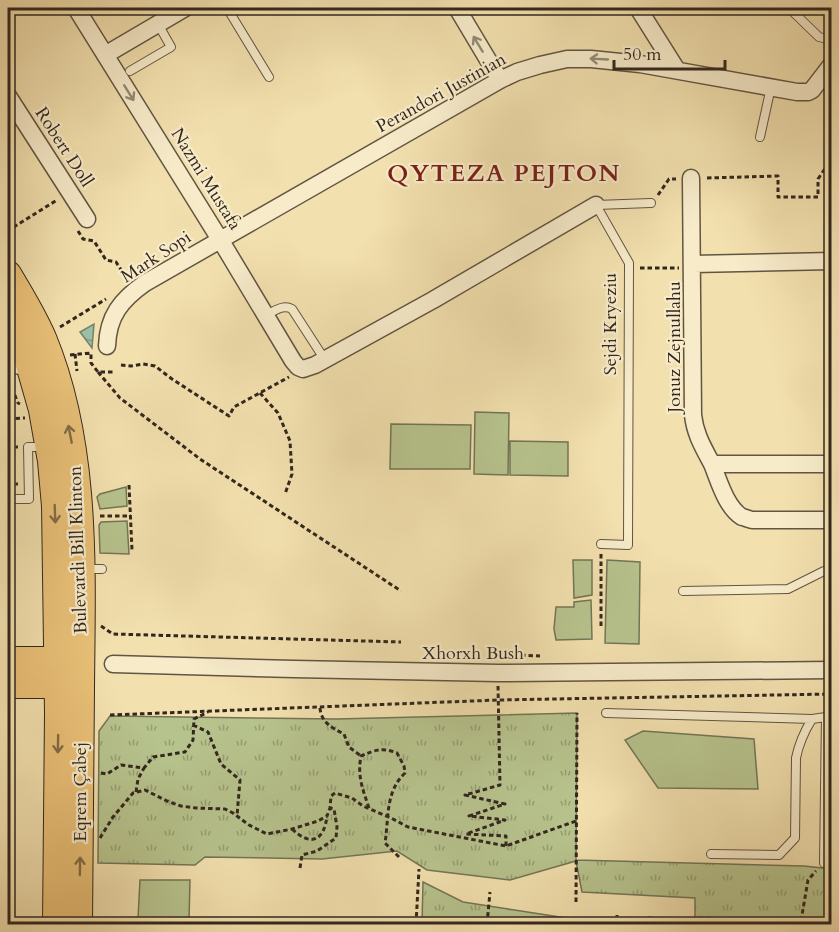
<svg xmlns="http://www.w3.org/2000/svg" width="839" height="932" viewBox="0 0 839 932" font-family="Cardo,serif">
<defs>
<pattern id="park-tufts" width="24" height="20" patternUnits="userSpaceOnUse" patternTransform="scale(1.5)"><rect width="24" height="20" fill="#b7c38d"/><path d="M3 7l-1-3M5 7V3M7 7l1-3M15 17l-1-3M17 17v-4M19 17l1-3" fill="none" stroke="#959e73"/></pattern>
<pattern id="water-waves" width="16" height="10" patternUnits="userSpaceOnUse" patternTransform="scale(1.5)"><rect width="16" height="10" fill="#9cbea5"/><path d="M0 5q4-4 8 0t8 0" fill="none" stroke="#809a86"/></pattern>
</defs>
<rect width="100%" height="100%" fill="#f2e0ae"/>
<filter id="stains"><feTurbulence type="fractalNoise" baseFrequency=".00333" numOctaves="4"/><feColorMatrix values="0 0 0 0 .2 0 0 0 0 .09 0 0 0 0 .02 0 0 0 .5 -.17"/></filter>
<radialGradient id="worn" r=".72"><stop offset=".6" stop-color="#630" stop-opacity="0"/><stop offset="1" stop-color="#630" stop-opacity=".3"/></radialGradient>
<path fill="#b7c38d" stroke="#747556" stroke-width="1.5" d="M475,412L509,413L508,475L474,474Z
M391,424L471,425L470,469H390Z
M510,441L568,442V476L510,475Z
M126,487L127,506L100,509L97,497L100,494Z
M127,521L129,554L100,553L99,525L101,522Z
M573,560H592V595L574,598Z
M607,560L640,562L639,644L605,643Z
M591,600L592,639L556,640L554,629L556,607H574V602Z
M643,731L754,739L758,789L658,788L625,740Z
M140,880H190L189,920L138,918Z"/>
<path fill="url(#park-tufts)" stroke="#747556" stroke-width="1.5" d="M577,713L576,860L804,866L831,869V924H695V898L582,892L576,861L510,880L427,870L397,851L322,859L205,857L195,865L98,863L99,731L110,716L336,719Z
M423,882L463,902L566,918L569,924H422Z"/>
<path fill="url(#water-waves)" stroke="#72826f" stroke-width="1.5" d="M94,324L92,348L80,332Z"/>
<g fill="none" stroke-linecap="round" stroke-linejoin="round">
<defs>
<path id="lane" d="M227,8L269,77
M789,8L819,37L832,40
M130,71L171,47L158,24
M760,137L771,87
M266,315C275,311 283,304 292,309L325,360
M8,499H29L28,447H46
M601,544L628,545L629,263L596,205L651,203
M85,569H102
M683,591L788,589L824,571
M606,713L812,719
M711,854L779,855L795,838L796,758C799,743 804,732 812,719L826,717L824,863"/>
<path id="street" d="M76,8L224,246L293,361L298,367L303,369L315,365L433,300L596,205
M457,8L500,80
M638,8L677,70
M105,55L185,8
M8,96L87,219
M691,178L693,415C695,434 703,447 712,464H832
M693,264L832,261
M107,346C108,316 121,300 145,283L500,80L517,72L540,65L567,59H591L640,64L797,92H808L812,90L832,64
M712,464C719,481 726,507 742,517C743,517 751,520 752,520H832
M113,664L294,669L498,673L832,670"/>
<path id="secondary" d="M8,362L28,361"/>
<path id="primary" d="M8,274C20,294 33,315 43,338C88,446 82,572 81,688C80,767 80,846 79,924
M8,316L28,361L42,410L51,461L55,506L58,713L56,924
M8,660H75
M8,685H73"/>
</defs>
<use href="#lane" stroke="#625542" stroke-width="10"/>
<use href="#street" stroke="#625542" stroke-width="19"/>
<use href="#secondary" stroke="#32271e" stroke-width="26"/>
<use href="#primary" stroke="#32271e" stroke-width="28"/>
<path stroke="#32271e" stroke-width="3" stroke-dasharray="4.5 3" stroke-linecap="butt" d="M823,8L832,16
M707,178L778,176V197H818V179L832,158
M658,195L669,179H676
M8,228L9,230L57,200
M78,231L83,239L94,241L106,260L116,262L127,279
M640,268H679
M60,327L106,299
M75,354L77,371
M70,355L91,353V363L98,372H113
M121,365L131,366L143,364L155,366L172,379L229,416L234,407L289,377
M98,372L120,398L200,459L401,591
M9,381L18,403L20,404
M260,393L278,413L290,441L292,474L285,494
M8,419L25,418
M8,447H18
M8,484H18
M129,485L132,550
M100,516H131
M601,554V627
M101,626L113,634L401,642
M521,655L540,656
M498,686L500,785L465,795L505,804L469,816L505,820L466,834L506,836V846
M320,708C321,722 332,728 344,734L349,747L361,756
M110,715L498,700L832,694
M193,725L208,732L221,764L240,780L237,816
M101,773L107,774L121,765L144,768L153,757L185,752L193,740L194,719L208,712
M136,792L138,779L144,768
M369,808C363,790 357,776 361,756C375,750 382,747 397,753L404,766L405,773C385,792 389,818 385,843L400,858
M292,829C311,847 324,841 327,816
M100,838L113,817L133,793L145,790L167,801L181,806L196,808L225,809L233,813L249,825L267,834L292,829L318,821L327,816L330,808L331,796L335,793L352,798L363,806L391,818L408,827L506,846L576,821
M300,868L302,855L317,851L336,838L337,827L334,809L330,808
M826,874L832,899
M576,902L577,713
M699,918L832,922
M801,921L808,880L816,871
M416,924L419,869
M487,924L490,892
M617,924V915
M650,924V916"/>
<use href="#lane" stroke="#f7ebca" stroke-width="8"/>
<use href="#street" stroke="#f7ebca" stroke-width="16"/>
<use href="#secondary" stroke="#f7ebca" stroke-width="24"/>
<use href="#primary" stroke="#e9c077" stroke-width="26"/>
</g>
<defs><path id="oneway-shaft" d="M-6 0H5M1.5-3L5.5 0L1.5 3" fill="none" stroke-width="1.6" stroke-linecap="round" stroke-linejoin="round" transform="scale(1.5)"/></defs>
<g stroke="#948974">
<use href="#oneway-shaft" transform="translate(478 44) rotate(-121)"/>
<use href="#oneway-shaft" transform="translate(599 59) rotate(-177)"/>
<use href="#oneway-shaft" transform="translate(129 93) rotate(58)"/>
</g>
<g stroke="#846c46">
<use href="#oneway-shaft" transform="translate(70 434) rotate(-101)"/>
<use href="#oneway-shaft" transform="translate(55 514) rotate(88)"/>
<use href="#oneway-shaft" transform="translate(58 744) rotate(91)"/>
<use href="#oneway-shaft" transform="translate(80 866) rotate(-89)"/>
</g>
<g text-anchor="middle" dominant-baseline="central" stroke-width="4.5" stroke-linejoin="round" paint-order="stroke">
<g font-size="18" fill="#32271e" stroke="#f7ebca">
<text transform="translate(441 93) rotate(-29)">Perandori Justinian</text>
<text transform="translate(64 147) rotate(57)">Robert Doll</text>
<text transform="translate(206 179) rotate(58)">Nazmi Mustafa</text>
<text transform="translate(156 257) rotate(-33)">Mark Sopi</text>
<text transform="translate(610 324) rotate(-90)">Sejdi Kryeziu</text>
<text transform="translate(674 347) rotate(-90)">Jonuz Zejnullahu</text>
<text transform="translate(78 550) rotate(-92)">Bulevardi Bill Klinton</text>
<text x="473" y="653">Xhorxh Bush</text>
<text transform="translate(80 792) rotate(-90)">Eqrem Çabej</text>
</g>
<g font-size="24" font-weight="bold" letter-spacing="1.5" fill="#7a1f14" stroke="#f7ebca">
<text x="504" y="173">QYTEZA PEJTON</text>
</g>
</g>
<rect width="839" height="932" fill="none" stroke="#f2e0ae" stroke-width="30"/>
<rect x="9" y="9" width="821" height="914" fill="none" stroke="#32271e" stroke-width="3"/>
<rect x="15" y="15" width="809" height="902" fill="none" stroke="#32271e" stroke-width="1.5"/>
<path d="M614 60v9h111v-9" fill="none" stroke="#32271e" stroke-width="3"/>
<text x="623" y="60" font-size="18" fill="#32271e" stroke="#f7ebca" stroke-width="4.5" paint-order="stroke">50 m</text>
<rect width="100%" height="100%" filter="url(#stains)"/>
<rect width="100%" height="100%" fill="url(#worn)"/>
</svg>
